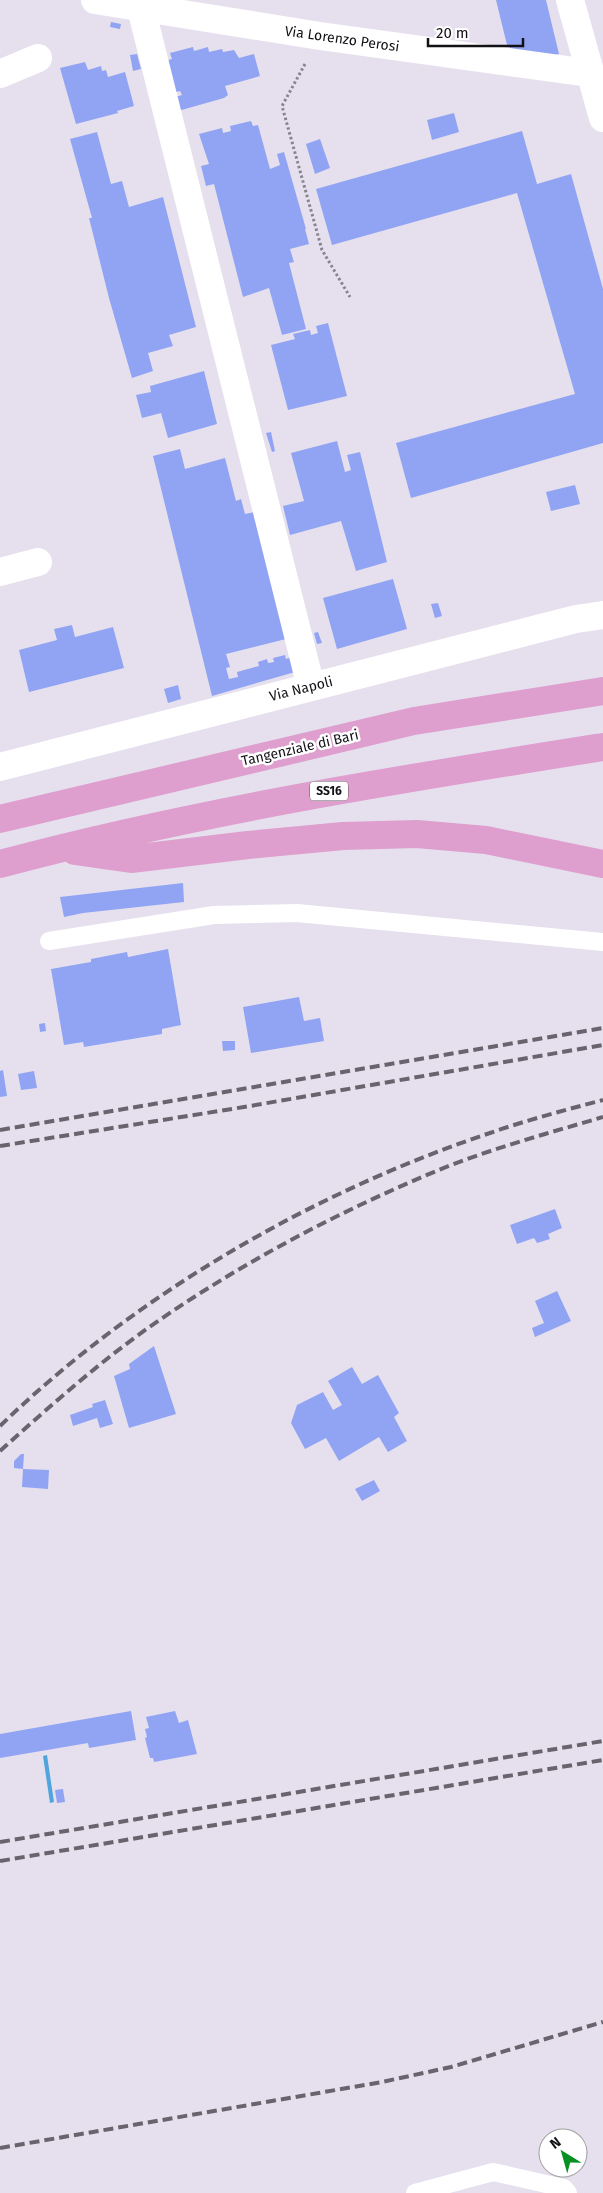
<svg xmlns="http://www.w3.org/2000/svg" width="603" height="2193" viewBox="0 0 603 2193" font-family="'Fira Sans',sans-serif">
<rect width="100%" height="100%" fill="#e6e0ee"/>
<path fill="#50a5de" d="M47,1755L54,1802L50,1803L43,1756Z"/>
<path fill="#90a4f3" d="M496,0H546L559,54L544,58L517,54L507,45Z
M111,22L121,24L120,29L110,27Z
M193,47L194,51L208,47L209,52L222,49L223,52L234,50L239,58L254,54L260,76L225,86L228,95L224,98L178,111L175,97L182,95L180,91L176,92L168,60L172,59L170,53Z
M137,54L141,69L133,71L130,55Z
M85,62L88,70L101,66L102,71L106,70L108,77L125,72L134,106L117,111L118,113L76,124L60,68Z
M454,113L459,132L432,140L427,120Z
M251,121L253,126L258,125L270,169L280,165L277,154L284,152L306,229H305L309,244L290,249L294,262L289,263L306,329L282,335L269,288L243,297L214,184L206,186L201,166L209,164L199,134L222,128L223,133L231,131L230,126Z
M522,131L537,184L571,174L603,289V443L411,498L396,443L575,394L517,193L332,245L316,189Z
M97,132L111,184L122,181L129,207L163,197L196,327L169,335L173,346L148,353L153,371L132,378L109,298L89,218H92L70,139Z
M320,139L330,168L315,174L306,144Z
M328,323L347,396L288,410L271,345L295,339L293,334L310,330L311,335L318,333L316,326Z
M204,371L217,424L168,438L161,413L142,418L136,395L151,392L150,386Z
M271,432L275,451L272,452L266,433Z
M337,441L345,472L351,470L347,455L360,452L387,562L356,571L341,521L290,535L283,506L304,501L291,453Z
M180,449L185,469L225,458L236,501L241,499L245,514L255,512L286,639L226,654L230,667L226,668L229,679L238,677L237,672L259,666L258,662L267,659L268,663L274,662L273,658L285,655L286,659L292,657L295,672L212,696L153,456Z
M575,485L580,504L551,511L546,492Z
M393,579L407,629L337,649L323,598Z
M438,603L442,616L435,618L431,604Z
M72,625L75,637L113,627L124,668L29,692L19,650L57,640L54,629Z
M318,632L322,643L317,644L314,633Z
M178,685L181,699L168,703L164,689Z
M183,883L184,902L83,913L64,917L60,897Z
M168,949L181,1025L162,1029V1034L84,1047L83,1042L64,1045L51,969L91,962V959L127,952L128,957Z
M299,997L304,1021L320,1018L324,1041L251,1053L243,1007Z
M45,1023L46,1031L40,1032L39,1024Z
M222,1041H235V1050L223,1051Z
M3,1070L7,1096L0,1097V1071Z
M34,1071L37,1088L21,1090L18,1074Z
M555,1209L562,1228L548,1234L550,1239L537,1243L534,1238L517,1244L510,1225Z
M557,1291L571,1321L535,1337L532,1328L544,1323L535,1301Z
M154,1346L176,1414L129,1428L114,1376L130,1369L129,1364Z
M352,1367L362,1384L378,1375L399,1413L394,1417L407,1441L388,1452L379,1437L339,1461L326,1438L305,1449L291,1423L297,1405L323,1392L333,1410L342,1405L328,1381Z
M105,1400L113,1424L100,1428L97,1418L73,1426L70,1415L93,1407L92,1404Z
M21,1454H24L23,1469L14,1468V1461Z
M23,1469L49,1470L48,1489L22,1487Z
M374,1480L380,1491L362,1501L355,1489Z
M131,1711L136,1740L89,1748L88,1743L0,1758V1734Z
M175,1711L179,1723L188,1720L197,1754L154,1762L153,1758H150L145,1738L147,1737L145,1729L149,1728L146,1717Z
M63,1789L65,1802L57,1803L55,1790Z"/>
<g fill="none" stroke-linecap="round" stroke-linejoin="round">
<path stroke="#88848e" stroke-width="3" stroke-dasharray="2.5 2.5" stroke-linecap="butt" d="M305,64L282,106L322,250L350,297"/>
<path stroke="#fff" stroke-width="18" d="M49,941L214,915L297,913L603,942
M415,2193L493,2172L564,2188L568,2193"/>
<path stroke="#fff" stroke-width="28" d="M95,0L320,36L589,73
M570,0L603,118
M141,8L311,687
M0,74L38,58
M0,572L38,562
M0,767L576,619L603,615"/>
<path stroke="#de9ece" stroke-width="28" d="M0,819L414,721L603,691
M75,851L131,859L248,845L343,836L417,834L486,840L603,864
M0,864C198,811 401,779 603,747"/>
<path stroke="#68646d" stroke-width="4" stroke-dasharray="10 5" stroke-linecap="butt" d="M0,1130L603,1028
M0,1146L244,1107L603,1045
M0,1426C135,1295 313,1192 490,1133C527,1120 565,1110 603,1100
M0,1451C48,1408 96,1365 148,1328C242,1262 345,1208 451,1165C501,1146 552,1132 603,1117
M0,1842L603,1741
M0,1861L603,1760
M0,2148L382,2082L451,2067L603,2022"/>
</g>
<g text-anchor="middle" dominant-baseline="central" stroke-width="5" stroke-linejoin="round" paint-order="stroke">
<rect fill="#fff" stroke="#5a585c" stroke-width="1" x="310" y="781.5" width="38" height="19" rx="4"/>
<g font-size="12" font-weight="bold" fill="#131116">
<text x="329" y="791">SS16</text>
</g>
<g font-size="14" fill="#131116" stroke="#fff">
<text transform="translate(342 39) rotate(8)">Via Lorenzo Perosi</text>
<text transform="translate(301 689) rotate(-14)">Via Napoli</text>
<text transform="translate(300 748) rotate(-13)">Tangenziale di Bari</text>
</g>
</g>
<g transform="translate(563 2153) rotate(323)"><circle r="24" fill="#ffffff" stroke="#a1a0a2"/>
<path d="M0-4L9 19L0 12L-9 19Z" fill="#079123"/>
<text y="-8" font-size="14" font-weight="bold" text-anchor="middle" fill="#131116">N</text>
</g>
<path d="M428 38v8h95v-8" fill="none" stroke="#131116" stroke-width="2.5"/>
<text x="436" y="38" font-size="15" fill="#131116" stroke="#ffffff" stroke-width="4" paint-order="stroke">20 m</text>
</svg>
